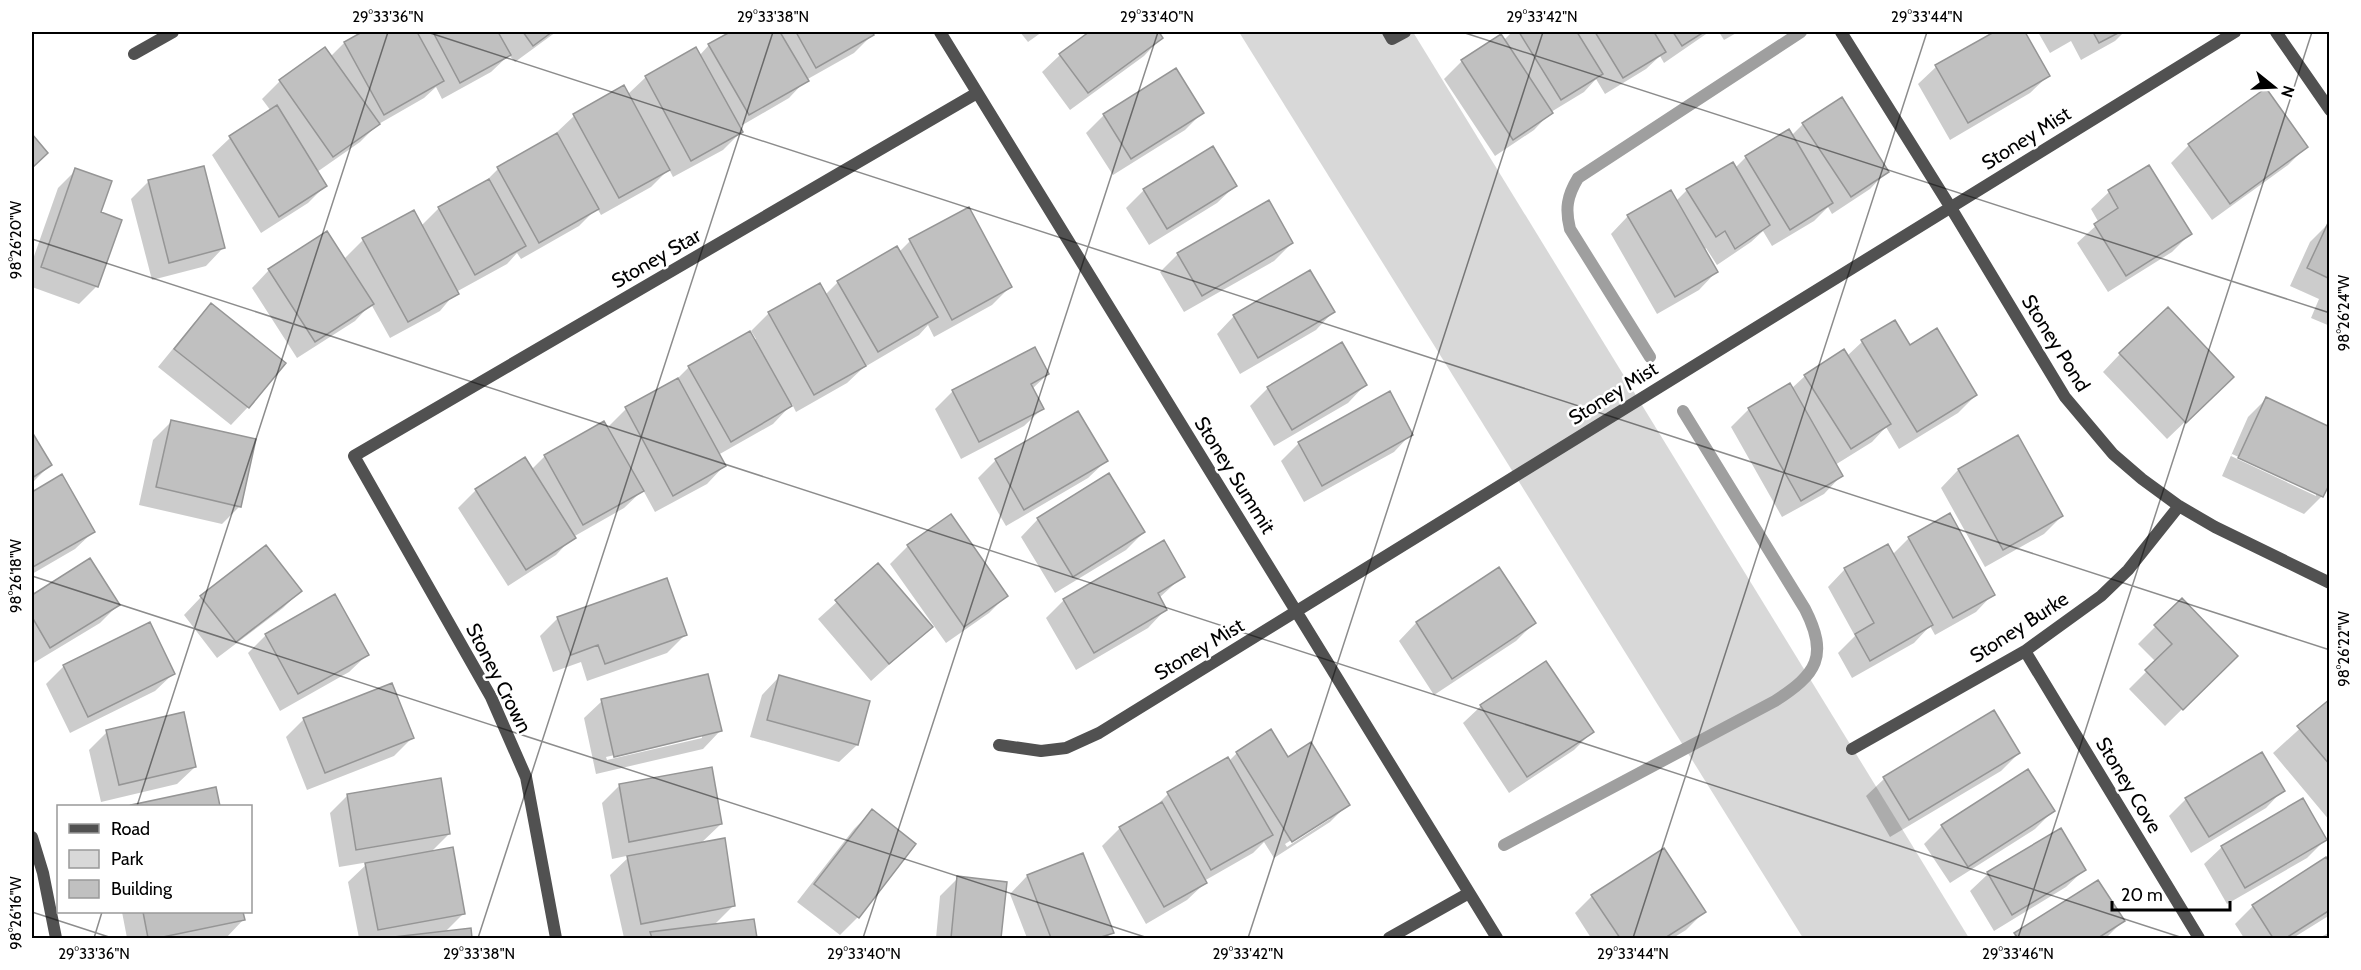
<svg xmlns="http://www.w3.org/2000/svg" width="2361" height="970" viewBox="0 0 2361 970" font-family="Cabin,sans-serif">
<rect width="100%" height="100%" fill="#fff"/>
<path fill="#d8d8d8" d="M1239,32H1413L1969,938H1803Z"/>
<path fill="#0003" fill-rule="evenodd" d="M365,32H556L515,62L509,55L491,72L442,99L436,87L424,98L377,125L360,142L317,172L325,186L308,203L261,233L212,155L230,138L271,111L262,99L280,81L330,57L344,43Z
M733,32H870L872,35L854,53L806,80L789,98L739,127L741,132L723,150L673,177L669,169L651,187L601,215L597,208L579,226L521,259L517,253L507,264L456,292L440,311L390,338L371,304L355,321L297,358L252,288L269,270L344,259L363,240L421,226L439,208L483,184L498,169L557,135L556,133L574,116L623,88L627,95L646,77L696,49L699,56L709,45Z
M1020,32H1042L1028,42Z
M1091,32H1157L1161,38L1144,56L1070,110L1042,72L1060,55Z
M1512,32H1709L1664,63L1660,56L1646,69L1605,94L1596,79L1584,92L1551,112L1534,130L1495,156L1444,79L1462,61L1501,36L1504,40Z
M1719,32H1738L1724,40Z
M1997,32H2023L2048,76L2030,93L1950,140L1918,84L1936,67Z
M2038,32H2124L2115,41L2081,60L2071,41L2050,53Z
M1175,70L1202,113L1185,130L1113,175L1086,133L1104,115Z
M1803,124L1887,171L1870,189L1832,214L1828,207L1814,221L1772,246L1763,231L1751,242L1717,265L1706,248L1704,250L1716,272L1699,290L1657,314L1611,234L1628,216L1676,201L1687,190L1735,168L1746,157L1791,136Z
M2189,145L2306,147L2288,165L2212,220L2171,163Z
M2148,167L2190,234L2172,252L2108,292L2077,243L2099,223L2091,209L2109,192Z
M203,168L223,248L206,266L152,280L131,199L148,182Z
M76,170L99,213L97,286L79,304L32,287V262L58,188Z
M1235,186L1217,203L1149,245L1126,208L1144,190Z
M968,209L1010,287L992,305L934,337L928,325L919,335L863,368L847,383L796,412L792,404L773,424L718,455L724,466L707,484L655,512L643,490L624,508L573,537L556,555L508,586L458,508L476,490L524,459L531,470L545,456L607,428L626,409L676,380L689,367L756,339L751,331L769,313L825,295L838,282L899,252L910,241Z
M2328,224L2330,225V326L2311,318L2319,299L2290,286L2310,242Z
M1292,243L1274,261L1184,312L1160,272L1178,254Z
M212,305L248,407L231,425L158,367L194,323Z
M1333,312L1316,330L1240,374L1217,334L1234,316Z
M1894,322L1910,347L1976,395L1958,413L1899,449L1886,427L1872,442L1835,465L1841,476L1824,494L1782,517L1731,427L1749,409L1791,389L1805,376L1847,356L1862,342Z
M1341,344L1365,385L1348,403L1274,446L1250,406L1268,388Z
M2120,354L2214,394L2167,439L2103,372Z
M1048,374L1032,389L1042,409L1024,426L961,459L935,409L953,391Z
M2266,399L2322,496L2304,514L2222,476L2248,417ZM2232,454L2316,492V496L2231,456Z
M1078,413L1106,461L1088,478L1006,526L978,478L996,460Z
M171,422L240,506L222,524L139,505L153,440Z
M32,434L50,465L32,483Z
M1411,434L1394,452L1304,502L1281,461L1299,443Z
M2017,438L2062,516L2044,534L1985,567L1941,488L1958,470Z
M62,476L93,532L75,549L32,574V494Z
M1950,515L1993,594L1976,612L1935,635L1930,626L1914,643L1852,678L1838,653L1855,636L1828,587L1845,569L1892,555L1909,538Z
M1038,519L1144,532L1126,550L1055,593L1021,537Z
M908,546L1007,595L989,613L946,643L890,564Z
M90,560L118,605L100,623L32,664V597Z
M878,565L931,627L871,681L818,619Z
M1498,569L1534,623L1516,641L1434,695L1399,641L1416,623Z
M1183,576L1159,598L1165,610L1148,628L1076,670L1046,618L1064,600Z
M300,591L283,608L217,658L184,615L201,597Z
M2182,600L2236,656L2165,726L2129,689L2156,662L2138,644Z
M558,618L685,635L667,653L587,681L581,662L553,672L540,636Z
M266,635L367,655L349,672L280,711L248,653Z
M64,666L173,674L155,691L70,733L46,684Z
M779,677L857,745L839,762L750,737L762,695Z
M602,701L720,731L703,749L596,774L584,718ZM702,735V738L607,760L606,757Z
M2330,701V821L2273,753Z
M1481,706L1592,732L1574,750L1509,793L1463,723Z
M1994,712L2019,753L2001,771L1890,837L1866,796L1884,779Z
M304,719L412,738L394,756L307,790L286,737Z
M107,732L195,767L177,784L101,802L89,750Z
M1237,753L1288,760L1348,804L1330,822L1274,858L1264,842L1253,853L1204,881L1205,883L1187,900L1146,924L1102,846L1120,828L1152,810L1168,794L1228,759L1229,761ZM1330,816V819L1287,847L1285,844Z
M620,785L721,824L700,844L733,906L714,925L753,920L755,938H646L649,936L624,938L610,875L631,855L612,859L602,803Z
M215,789L219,806H133Z
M2283,790L2266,808L2191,853L2169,816L2186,799Z
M348,795L449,834L430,853L464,913L445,932L469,929L470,938H359L348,882L369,862L339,867L330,813Z
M872,811L914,844L858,917L840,935L797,902L854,829Z
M2053,811L2035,829L1950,883L1924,844L1942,826Z
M2325,840L2307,858L2227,904L2204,864L2222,847Z
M2326,859L2330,866V915L2293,938H2244L2235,924L2253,906Z
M2084,870L2066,887L1994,931L1970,891L1988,874Z
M1027,876L1112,932L1106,938H1027L1010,894Z
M958,878L1005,883L999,938H936L940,896Z
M1592,896L1704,912L1686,930L1673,938H1591L1575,913Z
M122,912H242L243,920L226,938H127Z
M2123,921L2106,938H2012L2015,935Z
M2330,932V938H2319Z"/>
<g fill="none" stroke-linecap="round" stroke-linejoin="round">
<path stroke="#9f9f9f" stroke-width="12" d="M1650,357L1570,229C1565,209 1567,196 1578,178L1801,32
M1504,845L1775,701C1817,674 1829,656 1805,609L1683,411"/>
</g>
<path fill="#c0c0c0" stroke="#959595" stroke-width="1.5" d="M362,32H417L444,81L384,115L344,42Z
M433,32H498L511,55L460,83Z
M523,32H552L533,46Z
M730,32H780L809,81L749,115L708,44Z
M796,32H872L874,35L816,68Z
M1089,32H1159L1163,38L1088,93L1059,54Z
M1519,32H1577L1603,74L1561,100Z
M1595,32H1654L1666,52L1623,78Z
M1673,32H1704L1682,46Z
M1994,32H2025L2050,76L1968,123L1935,65Z
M2093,32H2120L2099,43Z
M1501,34L1553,113L1513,140L1461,60Z
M325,47L380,124L333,157L279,80Z
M696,47L743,132L691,161L645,76Z
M1176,68L1204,113L1131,159L1103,114Z
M624,85L670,170L619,198L573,114Z
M2266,88L2308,147L2230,204L2188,144Z
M1842,97L1889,172L1851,197L1802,123Z
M277,105L327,186L279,217L229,136Z
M1789,129L1833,203L1790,230L1745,156Z
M557,133L599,209L539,243L497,167Z
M32,134L48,153L32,168Z
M1213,146L1237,186L1167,229L1143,189Z
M1733,162L1770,225L1735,249L1725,231L1716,237L1686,189Z
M2149,165L2192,234L2126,276L2094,224L2118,208L2108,190Z
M204,166L225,248L169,263L148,180Z
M75,168L112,181L101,212L122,220L98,287L41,267Z
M489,179L526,246L475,275L438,207Z
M1671,190L1718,272L1675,297L1627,215Z
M1269,200L1293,243L1202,296L1177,253Z
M969,207L1012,287L952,320L909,239Z
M414,210L459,294L408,322L362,238Z
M2328,223H2330V279L2307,268Z
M327,231L374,304L315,342L268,269Z
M897,246L938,317L878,352L837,281Z
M1310,270L1335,312L1258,358L1233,315Z
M820,283L866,366L814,395L768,312Z
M211,303L286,363L249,408L174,349Z
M2168,307L2234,377L2186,423L2119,353Z
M1895,320L1910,345L1937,328L1977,395L1917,432L1861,340Z
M750,331L792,406L731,442L688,366Z
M1342,342L1367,385L1292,430L1267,387Z
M1035,347L1049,374L1031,384L1044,409L979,442L952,390Z
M1844,349L1891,424L1851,449L1804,375Z
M678,378L726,466L673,496L625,407Z
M1790,383L1843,476L1801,501L1748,408Z
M1390,391L1413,435L1322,486L1298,442Z
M2266,397L2330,427V483L2323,497L2238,458Z
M1078,411L1108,461L1024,510L995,459Z
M171,420L256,439L241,507L156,487Z
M604,421L644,491L583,525L544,455Z
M32,432L52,465L32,478Z
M2018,435L2063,516L2003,550L1958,469Z
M525,457L576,538L526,570L475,489Z
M1109,473L1145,532L1073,577L1037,518Z
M62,474L95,532L33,567L32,492Z
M1950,513L1995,595L1953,618L1908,537Z
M951,514L1008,596L964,627L907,545Z
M1164,540L1185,577L1158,593L1167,610L1094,653L1063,599Z
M1888,544L1933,625L1870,661L1855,634L1874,623L1844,568Z
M266,545L302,591L236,642L200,596Z
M90,558L120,605L50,648L32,617V595Z
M878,563L933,627L889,664L835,600Z
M1499,567L1536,623L1452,679L1416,622Z
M667,578L687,635L605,664L598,645L571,655L557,617Z
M335,594L369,655L298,694L265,634Z
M2182,598L2238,656L2183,710L2145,670L2172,644L2154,625Z
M150,622L175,674L88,717L63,665Z
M1546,661L1594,732L1527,777L1480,705Z
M708,674L722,731L614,757L601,699Z
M779,675L870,701L858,745L767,720Z
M392,683L414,738L325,773L303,718Z
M2330,699V765L2297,726Z
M1994,710L2020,753L1909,820L1883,777Z
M184,712L196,767L119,785L106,730Z
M1271,729L1288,757L1311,742L1350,805L1292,842L1236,752Z
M2262,752L2285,791L2209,837L2185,798Z
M1228,757L1273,835L1211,870L1167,792Z
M712,767L722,824L629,842L619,784Z
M2028,769L2055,811L1968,867L1941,825Z
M441,778L450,834L356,850L347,794Z
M216,787L220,806H132L131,805Z
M2303,798L2327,840L2245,888L2221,846Z
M1162,802L1207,883L1164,907L1119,827Z
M872,809L916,844L859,918L814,884Z
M2061,828L2086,870L2012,915L1987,872Z
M725,838L735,906L641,924L627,856Z
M453,847L465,914L378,930L365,863Z
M1664,848L1706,912L1665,938H1620L1591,895Z
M1083,853L1114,933L1098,938H1051L1027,875Z
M2326,857L2330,863V910L2286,938H2273L2252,905Z
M957,876L1007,882L1001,938H951Z
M2098,880L2125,921L2098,938H2018L2014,933Z
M143,912H243L245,920L158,938H148Z
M754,919L757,938H652L650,932Z
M471,928L472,938H385Z"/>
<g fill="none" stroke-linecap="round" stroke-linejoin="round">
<path stroke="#515151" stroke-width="12" d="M940,32L1497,938
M1388,32L1392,39L1405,32
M1841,32L1951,208L2065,397L2113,454L2142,479L2179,506L2215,527L2330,583
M2276,32L2330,110
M134,54L173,32
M2025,651L2199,938
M999,745L1041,751L1066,748L1099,733L2235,32
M1852,749L2025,651L2101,596L2128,570L2179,506
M32,837L43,873L56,938
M556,938L526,777L491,697L354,456L977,93
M1389,938L1469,893"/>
</g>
<path fill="none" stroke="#000" stroke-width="1.5" stroke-opacity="0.45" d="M427,32L2330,650M1462,32L2330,313M32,239L2183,938M32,576L1148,938M137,806L388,32M32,912L112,938M94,938L102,912M478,938L773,32M863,938L1158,32M1248,938L1543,32M1633,938L1927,32M2018,938L2312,32"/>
<g text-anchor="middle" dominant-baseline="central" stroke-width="5" stroke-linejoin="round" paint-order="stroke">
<g font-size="20" fill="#000" stroke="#fff">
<text transform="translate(2026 138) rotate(-32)">Stoney Mist</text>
<text transform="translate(656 258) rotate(-30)">Stoney Star</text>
<text transform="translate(2056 343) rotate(58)">Stoney Pond</text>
<text transform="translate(1613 393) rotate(-32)">Stoney Mist</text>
<text transform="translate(1235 475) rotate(58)">Stoney Summit</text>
<text transform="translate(2019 627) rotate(-33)">Stoney Burke</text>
<text transform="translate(1199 649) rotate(-31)">Stoney Mist</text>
<text transform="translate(499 678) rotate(63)">Stoney Crown</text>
<text transform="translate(2129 785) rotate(59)">Stoney Cove</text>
</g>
</g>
<rect width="2361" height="970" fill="none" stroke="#ffffff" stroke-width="66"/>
<rect x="57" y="805" width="195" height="108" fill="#ffffff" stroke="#999999" stroke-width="1.5"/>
<rect x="69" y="824" width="30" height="9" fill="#515151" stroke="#999999" stroke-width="1.5"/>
<text x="111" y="835" font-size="18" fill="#000000">Road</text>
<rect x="69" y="850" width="30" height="18" fill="#d8d8d8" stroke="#999999" stroke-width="1.5"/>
<text x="111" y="865" font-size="18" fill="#000000">Park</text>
<rect x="69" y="880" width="30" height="18" fill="#c0c0c0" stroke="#999999" stroke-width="1.5"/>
<text x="111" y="895" font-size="18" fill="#000000">Building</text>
<g transform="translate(2274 87) rotate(108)" stroke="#ffffff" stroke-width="4.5" paint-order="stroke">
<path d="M0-4.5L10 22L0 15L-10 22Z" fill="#000000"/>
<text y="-9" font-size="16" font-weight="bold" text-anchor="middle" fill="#000000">N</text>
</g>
<path d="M2112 901v9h118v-9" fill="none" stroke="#000000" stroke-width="3"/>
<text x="2121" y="901" font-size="18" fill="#000000" stroke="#ffffff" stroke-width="4.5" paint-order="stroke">20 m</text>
<rect x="33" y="33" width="2295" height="904" fill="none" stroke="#000" stroke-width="2"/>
<g font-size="15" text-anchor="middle" fill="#000">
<text x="388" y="22">29°33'36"N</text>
<text x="773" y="22">29°33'38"N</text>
<text x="1157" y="22">29°33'40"N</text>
<text x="1542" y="22">29°33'42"N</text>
<text x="1927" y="22">29°33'44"N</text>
<text transform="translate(16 240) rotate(-90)" y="5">98°26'20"W</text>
<text transform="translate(2344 313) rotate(-90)" y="5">98°26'24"W</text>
<text transform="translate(16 576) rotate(-90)" y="5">98°26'18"W</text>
<text transform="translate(2344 649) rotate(-90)" y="5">98°26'22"W</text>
<text transform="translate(16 913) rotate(-90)" y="5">98°26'16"W</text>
<text x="94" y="959">29°33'36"N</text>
<text x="479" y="959">29°33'38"N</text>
<text x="864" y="959">29°33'40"N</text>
<text x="1248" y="959">29°33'42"N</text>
<text x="1633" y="959">29°33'44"N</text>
<text x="2018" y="959">29°33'46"N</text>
</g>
</svg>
